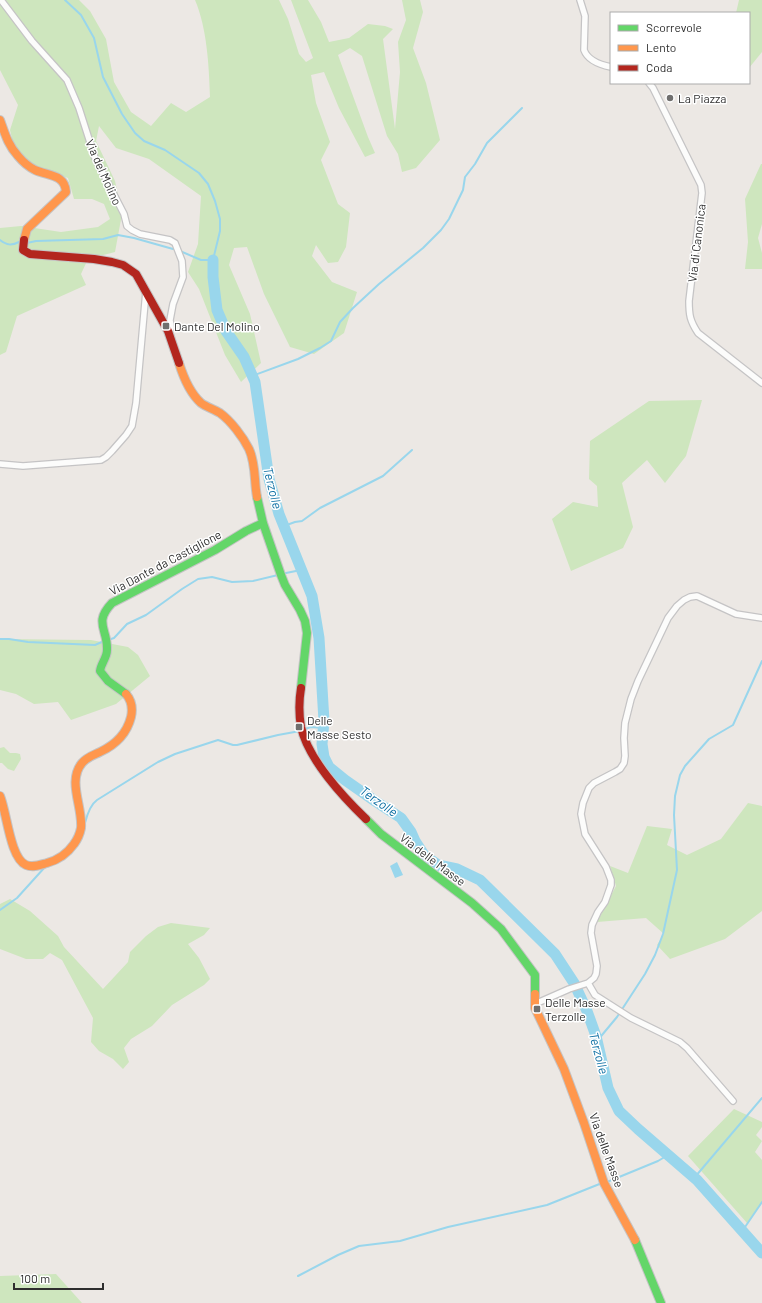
<svg xmlns="http://www.w3.org/2000/svg" width="762" height="1303" viewBox="0 0 762 1303" font-family="Barlow,sans-serif">
<rect width="100%" height="100%" fill="#ece8e4"/>
<path fill="#cee6be" d="M0,0H79L90,11L106,39L114,82L131,112L151,126L171,103L186,112L210,97C209,66 207,28 195,0H279L288,19L299,54L306,62L313,58L291,0H308L321,22L329,42L349,38L368,24L385,26L393,29L383,39L395,129L400,72L398,42L406,20L402,0H420L423,12L413,48L426,83L440,140L416,168L402,172L398,154L387,136L362,56L350,48L338,55L368,137L375,153L365,157L339,108L324,72L311,75L316,103L330,142L321,160L338,204L350,213L346,247L338,262L328,263L316,245L312,256L332,282L357,292L344,333L314,354L290,347L264,294L247,247L234,248L229,265L250,314L261,363L241,382L225,355L199,289L188,272L198,244L201,196L149,159L116,148L99,126L96,141L115,181L122,214L115,252L88,259L81,274L86,285L17,316L6,352L0,355V228L21,226L61,232L98,227L110,219L104,204L92,199H74L68,178L32,165L14,147L10,130L18,105L0,70Z
M739,0H762V52L749,68V13H736Z
M761,164H762V224L758,238L762,253V269H745L748,242L745,199Z
M702,400L686,456L665,483L647,460L622,483L633,527L623,548L571,571L552,519L573,502L598,507L597,486L589,479L590,441L649,401Z
M0,639L91,640L128,647L138,655L150,676L116,704L71,720L58,702L34,704L16,694L0,690Z
M4,747L10,753H16L20,754L21,759L14,771L8,769L2,763H0V748Z
M748,803L762,806V911L725,939L670,959L657,945L664,934L646,918L597,922L616,886L610,866L628,873L647,826L672,829L667,845L687,855L721,839Z
M10,899L30,911L58,936L64,947L103,989L128,962L130,952L146,936L158,927L171,923L210,928L204,935L188,944L199,958L210,979L204,985L172,1005L152,1026L131,1039L124,1048L129,1062L123,1069L113,1059L99,1051L91,1042L93,1018L62,960L50,953L43,959H26L0,949V904Z
M734,1109L762,1122V1127L756,1135L762,1141L755,1152L762,1160V1203L747,1223L688,1156Z
M56,1274L82,1303H0V1276Z"/>
<path fill="#99d6ec" d="M397,862L403,875L395,878L390,866Z"/>
<g fill="none" stroke-linecap="round" stroke-linejoin="round">
<path stroke="#99d6ec" stroke-width="2" d="M65,0L81,15L94,38L103,77L122,114L135,133L144,141L165,150L199,173L208,184L215,201L220,219V231L213,260H201L180,251
M0,240C7,245 11,246 19,242
M27,243L36,241L103,239L118,235L134,238L173,249
M252,376L298,359L320,348L331,341L340,322L353,308L379,284L423,248L441,230L449,219L463,190L465,177L475,164L487,143L522,108
M284,526L295,522L302,521L320,508L383,476L412,450
M286,573L301,570
M0,639H9L28,642L95,645L104,641
M108,640L114,638L127,624L146,615L182,589L198,579L212,577L232,582L253,581L278,575
M304,730L310,727L324,728
M85,823C87,815 90,805 97,800L158,762L175,754L218,740L233,745H237L278,735L300,731
M0,910L17,898L45,867
M597,1041L617,1017L645,974L655,955L663,934L677,870L674,815L675,796L680,775L685,766L709,739L733,725L762,661
M695,1177L762,1098
M607,1182L658,1161L668,1155
M743,1230L762,1202
M298,1276L338,1255L359,1246L400,1241L448,1227L547,1205L602,1183"/>
<path stroke="#99d6ec" stroke-width="11" d="M213,260V277L217,310L226,331L244,357L255,382L269,479L279,514L312,596L319,638L324,721L322,744L324,757L329,767L345,780L375,801L401,818L411,832L415,841L424,855L438,865L457,869L480,880L555,954L574,983L587,1011L596,1036L608,1088L619,1111L638,1129L697,1180L762,1253"/>
<defs>
<path id="street" d="M1,0L32,41L67,80L79,108L95,158L124,214L127,226L132,230L140,234L170,240L175,243L182,261L183,277L173,304L170,320L171,328L168,331
M580,0L585,16L584,50C588,61 601,65 611,67
M649,83L653,88L701,185L702,193L689,301C689,315 690,321 698,333L762,383
M0,464L23,466L101,460L106,457L112,451L126,435L132,426L136,403L146,291
M588,983L595,995L606,1002L631,1018L680,1042L687,1048L733,1101
M535,1004L569,989L588,983L594,978L596,974L597,966L591,933L592,925L598,912L605,902L611,885V880L606,867L585,834L581,814L583,803L589,788L594,783L615,772L620,769L624,763L625,756L624,738L625,723L631,699L638,681L668,618L677,606L684,600L690,597L697,596L736,614L762,618"/>
<path id="fast" d="M257,497L263,523L281,575L285,585L300,610L305,621L307,633L301,688
M126,694L108,681L100,671C101,663 107,658 107,650C108,629 93,623 112,603L215,550L246,531L263,523
M366,819L381,834L472,903L501,929L535,975V994
M635,1240L661,1303"/>
<path id="slow" d="M0,120C5,134 8,145 18,156C23,162 29,167 35,170C48,176 65,174 66,192L27,229L24,240
M179,363C183,376 190,393 201,403C206,407 214,409 220,413C231,421 243,437 249,449C256,464 254,481 257,497
M0,796C7,813 10,858 26,865C33,868 40,865 47,863C58,860 67,854 74,844C77,840 80,833 81,828C83,807 67,781 82,763C87,757 94,755 100,752C115,745 127,733 131,717C133,708 132,701 126,694
M535,994V1008L564,1069L584,1123L604,1183L635,1240"/>
<path id="jam" d="M24,240L23,250L30,254L94,259L112,262L123,265L136,274L168,331L179,363
M301,688C299,700 299,715 301,727C308,759 343,797 366,819"/>
</defs>
<use href="#street" stroke="#c5c4c5" stroke-width="8"/>
<use href="#fast" stroke="#c5c4c5" stroke-width="10"/>
<use href="#slow" stroke="#c5c4c5" stroke-width="10"/>
<use href="#jam" stroke="#c5c4c5" stroke-width="10"/>
<use href="#street" stroke="#fcfcfb" stroke-width="5.5"/>
<use href="#fast" stroke="#63d668" stroke-width="8"/>
<use href="#slow" stroke="#ff974d" stroke-width="8"/>
<use href="#jam" stroke="#b3261e" stroke-width="8"/>
</g>
<g fill="#706f6e" stroke="#fff" stroke-width="1.5">
<circle cx="670" cy="98" r="4"/>
<rect x="162" y="322" width="8" height="8" rx="2"/>
<rect x="295" y="723" width="8" height="8" rx="2"/>
<rect x="533" y="1005" width="8" height="8" rx="2"/>
</g>
<g text-anchor="middle" dominant-baseline="central" stroke-width="3" stroke-linejoin="round" paint-order="stroke">
<g font-size="12" fill="#2e2e2e" stroke="#fff" text-anchor="start">
<text x="678" y="98">La Piazza</text>
<text x="174" y="326">Dante Del Molino</text>
<text x="307" y="720">Delle<tspan x="307" dy="14">Masse Sesto</tspan></text>
<text x="545" y="1002">Delle Masse<tspan x="545" dy="14">Terzolle</tspan></text>
</g>
<g font-size="12" fill="#2e2e2e" stroke="#fff">
<text transform="translate(104 172) rotate(66)">Via del Molino</text>
<text transform="translate(696 243) rotate(-83)">Via di Canonica</text>
<text transform="translate(165 562) rotate(-28)">Via Dante da Castiglione</text>
<text transform="translate(433 859) rotate(37)">Via delle Masse</text>
<text transform="translate(607 1150) rotate(70)">Via delle Masse</text>
</g>
<g font-size="13" font-style="italic" fill="#0d6fa3" stroke="#fff">
<text transform="translate(273 488) rotate(76)">Terzolle</text>
<text transform="translate(379 801) rotate(35)">Terzolle</text>
<text transform="translate(599 1053) rotate(75)">Terzolle</text>
</g>
</g>
<rect x="610" y="12" width="140" height="72" fill="#ffffff" stroke="#ababab"/>
<rect x="618" y="25" width="20" height="6" fill="#63d668" stroke="#ababab"/>
<text x="646" y="32" font-size="12" fill="#2e2e2e">Scorrevole</text>
<rect x="618" y="45" width="20" height="6" fill="#ff974d" stroke="#ababab"/>
<text x="646" y="52" font-size="12" fill="#2e2e2e">Lento</text>
<rect x="618" y="65" width="20" height="6" fill="#b3261e" stroke="#ababab"/>
<text x="646" y="72" font-size="12" fill="#2e2e2e">Coda</text>
<path d="M14 1283v6h89v-6" fill="none" stroke="#2e2e2e" stroke-width="2"/>
<text x="20" y="1283" font-size="12" fill="#2e2e2e" stroke="#ffffff" stroke-width="3" paint-order="stroke">100 m</text>
</svg>
